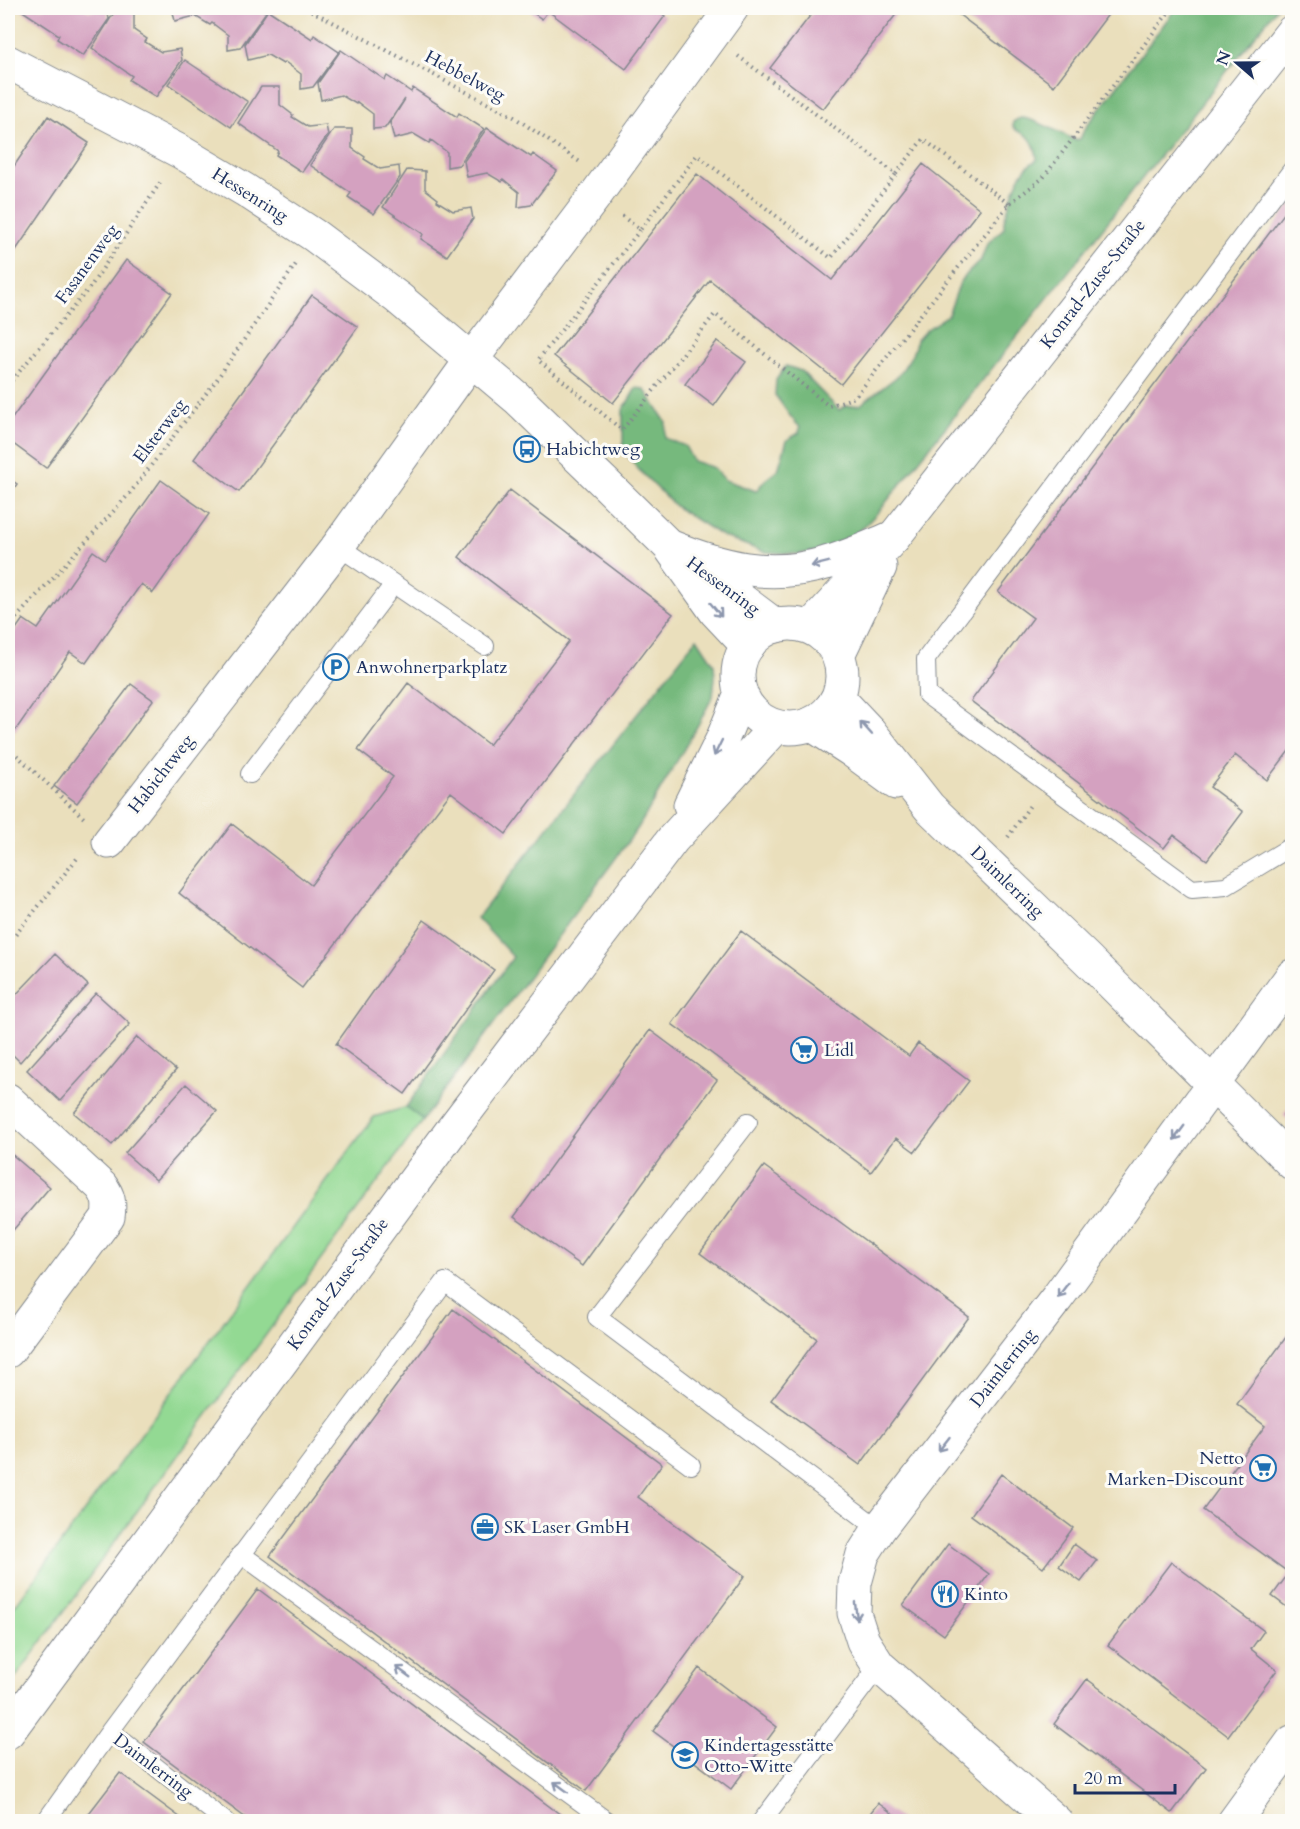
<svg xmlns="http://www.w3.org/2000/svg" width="1300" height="1829" viewBox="0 0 1300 1829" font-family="Cardo,serif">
<rect width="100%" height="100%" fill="#fdfcf7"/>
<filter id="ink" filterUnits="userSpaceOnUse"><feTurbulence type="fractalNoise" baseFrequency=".0167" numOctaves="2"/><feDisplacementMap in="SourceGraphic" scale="12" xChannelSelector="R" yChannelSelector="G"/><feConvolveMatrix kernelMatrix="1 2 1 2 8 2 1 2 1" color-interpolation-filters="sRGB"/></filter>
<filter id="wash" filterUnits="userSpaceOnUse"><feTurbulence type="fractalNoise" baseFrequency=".008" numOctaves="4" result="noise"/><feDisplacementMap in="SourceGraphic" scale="24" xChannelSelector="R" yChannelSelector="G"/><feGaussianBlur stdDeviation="1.35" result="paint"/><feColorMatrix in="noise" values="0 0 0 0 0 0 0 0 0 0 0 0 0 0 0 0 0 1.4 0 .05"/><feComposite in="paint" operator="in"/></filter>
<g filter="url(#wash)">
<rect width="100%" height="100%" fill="#eadfbc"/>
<path fill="#93d993" stroke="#578478" stroke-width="1.5" d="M407,1107L423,1120L8,1688V1615L374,1117Z"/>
<path fill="#76b97d" stroke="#48746e" stroke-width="1.5" d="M1176,8H1277L880,510L858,533L819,551L799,554L764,552L722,536L676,507L637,468L623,449V410L636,388L644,389L666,422L665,438L685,446L693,461L714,468L725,480L756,491L765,480L778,470L787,440L799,433L800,427C789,417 784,406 775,395L776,380L786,366L801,371L839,410L846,406L860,405L899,375L912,355L917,340L926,330L948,315L961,280L981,260L987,244L1004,228V220C1012,199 1016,170 1037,160C1037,152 1033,140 1027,136C1021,132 1017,132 1013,127V122C1015,121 1019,118 1021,118C1031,117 1065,135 1075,140L1080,139L1084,130Z
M697,638L714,664L715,678L713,696L698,725L638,828L423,1120L406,1107L513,957L477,918Z"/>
<g id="blocks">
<path fill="#d4a1c0" d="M18,8H82L89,11L107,9L109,19L83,56L57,39L59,35Z
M172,8H258L266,12L240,48L228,50V35L212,23L210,25L195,16L175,21Z
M526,8H653L665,16L626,69L548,11L542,19Z
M816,8H901L823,109L770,68Z
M950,8H1113L1054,86Z
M268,10L312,39L314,35L339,52L313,87L301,89V74L285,62L283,64L268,55L248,60L245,44Z
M115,11L134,12V30L147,39L145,42L161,52L180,49L182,60L156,97L129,80L132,76L92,48Z
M341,50L385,80L387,76L411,92L413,88L457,117L459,113L484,129L459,165L447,167V152L431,140L429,143L414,134L394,139L390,123L405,99L385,128L373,129V114L357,102L356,104L341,95L321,100L318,83Z
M185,60L248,102L231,127L168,84Z
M261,87H280V105L293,115L292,117L308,127L326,125L328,135L302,172L276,155L278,151L238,123Z
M48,116L89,143L14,253L8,249V175Z
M487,128L531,157L533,154L557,171L531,205L518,207L519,192L503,179L502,182L487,173L467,177L464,161Z
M334,129H352V148L365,157L364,159L380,169L399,166L400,177L374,214L348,197L351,193L310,165Z
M923,164L980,209L841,384L710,280L613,403L554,356L697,174L832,280Z
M407,170L425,171V189L438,199L437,201L453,211L471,208L473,219L447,256L421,239L423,234L383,207Z
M1292,203V747L1267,780L1235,755L1210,787L1243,812L1207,860L1174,835L1164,848L971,701L1033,618L998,592Z
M126,260L172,293L46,468L8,440V424Z
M312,295L358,327L239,492L194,459Z
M717,341L746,362L714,406L685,384Z
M8,478L17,484L8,498Z
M161,480L209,514L153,593L141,584L86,663L70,652L15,731L8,726V640L23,619L38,629L93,551L105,559Z
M510,490L673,614L506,834L451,792L302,988L179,893L232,824L311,885L393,777L358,750L408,683L489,745L569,641L459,557Z
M131,684L153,700L77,803L54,786Z
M424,920L494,970L405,1094L336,1044Z
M741,931L909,1056L918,1043L969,1081L915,1152L896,1138L871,1172L672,1024Z
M55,954L88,985L20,1062L8,1050V1003Z
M96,993L130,1024L60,1101L27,1070Z
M650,1030L717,1080L582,1266L514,1217Z
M137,1037L176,1070L112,1145L74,1113Z
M186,1084L217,1111L156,1180L125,1153Z
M1292,1104V1123L1283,1115Z
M9,1152L50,1187L8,1236V1153Z
M764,1166L969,1317L860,1465L771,1400L817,1339L700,1253Z
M453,1309L662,1464L638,1497L745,1576L586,1791L270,1556Z
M1292,1329V1611L1272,1596L1289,1573L1203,1510L1265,1426L1237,1404Z
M1001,1474L1073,1528L1043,1568L971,1515Z
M948,1544L989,1574L944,1635L903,1605Z
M1074,1544L1097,1561L1081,1582L1059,1566Z
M1171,1562L1264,1631L1251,1649L1277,1670L1228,1736L1108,1645Z
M258,1589L569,1821H250L144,1742Z
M699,1668L777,1727L731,1789L653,1731Z
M1087,1679L1206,1768L1172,1813L1054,1724Z
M120,1773L185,1821H83Z
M878,1803L903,1821H864Z"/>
</g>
</g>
<g filter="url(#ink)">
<use href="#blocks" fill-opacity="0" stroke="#82878d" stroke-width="1.5"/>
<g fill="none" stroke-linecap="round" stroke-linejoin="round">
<defs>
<path id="lane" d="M1292,170L926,659L927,695L1192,889L1226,886L1292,846
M338,546L485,646
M250,774L394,584
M748,1122L597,1317L879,1529
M241,1554L608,1822
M110,1731L445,1282L691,1465
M45,1822L110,1731L226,1822
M761,1822L879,1666"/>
<path id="street" d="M8,62L181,152L245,190L315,236L398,298L517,398L609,487L669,546L716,612L748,646
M669,546C721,567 769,580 826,563C849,557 872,546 894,537
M692,563L776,626
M838,698L870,732L929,807L1087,959L1292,1163
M811,724L851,750L896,783
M109,842L338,546L472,359L595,196L732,8
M8,1100L101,1186C109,1196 110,1204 108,1217L8,1351
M1056,1822L879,1666L863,1641L854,1613L855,1583L863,1554L879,1529L1057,1298L1292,976
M1234,1822L1292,1742"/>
<path id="secondary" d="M738 676a52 52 0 1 1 104 0a52 52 0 1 1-104 0Z
M810,628L894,537L1292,32
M838,655L880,567
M690,805L722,740L741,694
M8,1732L452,1130L673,839L776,727"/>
</defs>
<use href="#lane" stroke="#82878d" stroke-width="20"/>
<use href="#street" stroke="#82878d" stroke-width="35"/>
<use href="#secondary" stroke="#82878d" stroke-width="35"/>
<path stroke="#82878d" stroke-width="4" stroke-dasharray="1.5 4.5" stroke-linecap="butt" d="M306,8L514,117L580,162
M896,174L923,139L1009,204
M622,216L640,230L697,155L831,258L896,174L738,56
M640,230L538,360L622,430L715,314L829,406L855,397L1009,204L1043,178L1172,8
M8,385L91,286L162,180
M8,627L130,493L215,382L296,264
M8,747L85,819
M1008,837L1031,804
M8,944L79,856"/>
<use href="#lane" stroke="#fff" stroke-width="18"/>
<use href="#street" stroke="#fff" stroke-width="33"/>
<use href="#secondary" stroke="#fff" stroke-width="33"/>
</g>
<defs><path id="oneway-shaft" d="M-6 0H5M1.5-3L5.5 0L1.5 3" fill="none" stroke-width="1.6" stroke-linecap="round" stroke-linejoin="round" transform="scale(1.5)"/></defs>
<g stroke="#8d97ae">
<use href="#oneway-shaft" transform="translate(820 564) rotate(166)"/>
<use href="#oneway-shaft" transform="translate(716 610) rotate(51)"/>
<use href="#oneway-shaft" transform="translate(866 728) rotate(-132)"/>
<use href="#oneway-shaft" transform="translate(718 748) rotate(116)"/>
<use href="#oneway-shaft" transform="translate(1179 1133) rotate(126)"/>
<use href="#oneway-shaft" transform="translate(1063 1290) rotate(127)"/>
<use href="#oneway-shaft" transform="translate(944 1444) rotate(128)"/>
<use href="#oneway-shaft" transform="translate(856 1611) rotate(83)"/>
<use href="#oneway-shaft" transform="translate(403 1672) rotate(-144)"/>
<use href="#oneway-shaft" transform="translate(561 1787) rotate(-144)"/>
</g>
</g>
<defs>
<symbol id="bus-ring" viewBox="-11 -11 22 22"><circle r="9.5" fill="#fdfcf7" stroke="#1f6fb2" stroke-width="1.5"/><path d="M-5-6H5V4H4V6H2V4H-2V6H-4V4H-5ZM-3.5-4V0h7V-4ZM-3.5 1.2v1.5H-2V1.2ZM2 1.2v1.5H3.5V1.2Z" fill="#1f6fb2"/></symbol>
<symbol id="parking-ring" viewBox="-11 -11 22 22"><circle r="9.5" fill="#fdfcf7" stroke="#1f6fb2" stroke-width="1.5"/><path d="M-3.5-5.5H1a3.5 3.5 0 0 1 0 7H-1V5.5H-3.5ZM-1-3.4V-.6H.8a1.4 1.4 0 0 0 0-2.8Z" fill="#1f6fb2"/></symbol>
<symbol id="supermarket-ring" viewBox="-11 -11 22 22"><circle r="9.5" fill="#fdfcf7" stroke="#1f6fb2" stroke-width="1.5"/><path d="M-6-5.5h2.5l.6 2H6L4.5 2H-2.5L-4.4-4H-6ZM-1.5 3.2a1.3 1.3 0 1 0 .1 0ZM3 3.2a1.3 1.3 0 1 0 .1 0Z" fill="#1f6fb2"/></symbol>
<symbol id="office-ring" viewBox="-11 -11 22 22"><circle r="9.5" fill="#fdfcf7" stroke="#1f6fb2" stroke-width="1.5"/><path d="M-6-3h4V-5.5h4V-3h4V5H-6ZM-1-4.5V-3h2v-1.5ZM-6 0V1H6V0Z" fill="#1f6fb2"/></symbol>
<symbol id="restaurant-ring" viewBox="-11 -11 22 22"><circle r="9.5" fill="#fdfcf7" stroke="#1f6fb2" stroke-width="1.5"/><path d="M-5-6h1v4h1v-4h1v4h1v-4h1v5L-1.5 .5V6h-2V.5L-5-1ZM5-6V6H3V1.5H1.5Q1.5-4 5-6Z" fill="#1f6fb2"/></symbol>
<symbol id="school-ring" viewBox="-11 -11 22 22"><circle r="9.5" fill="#fdfcf7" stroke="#1f6fb2" stroke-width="1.5"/><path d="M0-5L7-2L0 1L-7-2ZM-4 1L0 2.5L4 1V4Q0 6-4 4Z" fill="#1f6fb2"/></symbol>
</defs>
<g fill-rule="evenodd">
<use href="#bus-ring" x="512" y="434" width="30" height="30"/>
<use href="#parking-ring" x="321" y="652" width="30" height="30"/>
<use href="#supermarket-ring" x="789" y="1035" width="30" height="30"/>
<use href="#supermarket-ring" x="1248" y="1453" width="30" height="30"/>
<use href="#office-ring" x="470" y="1512" width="30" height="30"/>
<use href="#restaurant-ring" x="930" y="1579" width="30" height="30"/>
<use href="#school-ring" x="670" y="1740" width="30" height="30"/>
</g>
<g text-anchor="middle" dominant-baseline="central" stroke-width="6" stroke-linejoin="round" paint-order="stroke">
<g font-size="18" fill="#1b2f5e" stroke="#fdfcf7">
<text transform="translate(465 76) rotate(28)">Hebbelweg</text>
<text transform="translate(250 195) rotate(32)">Hessenring</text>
<text transform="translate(87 264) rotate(-54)">Fasanenweg</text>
<text transform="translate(1093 284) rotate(-52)">Konrad-Zuse-Straße</text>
<text transform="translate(160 431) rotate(-53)">Elsterweg</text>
<text transform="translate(723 586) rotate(36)">Hessenring</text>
<text transform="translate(161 774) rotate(-52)">Habichtweg</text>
<text transform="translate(1007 882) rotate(44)">Daimlerring</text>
<text transform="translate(338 1284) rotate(-54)">Konrad-Zuse-Straße</text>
<text transform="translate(1003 1368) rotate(-52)">Daimlerring</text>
<text transform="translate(153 1766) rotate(37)">Daimlerring</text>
</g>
<g font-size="18" fill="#1b2f5e" stroke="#fdfcf7" text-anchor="start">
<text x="546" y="449">Habichtweg</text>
<text x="356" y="667">Anwohnerparkplatz</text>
<text x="824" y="1050">Lidl</text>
<text x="1244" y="1458" text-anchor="end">Netto<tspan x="1244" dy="21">Marken-Discount</tspan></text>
<text x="504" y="1527">SK Laser GmbH</text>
<text x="964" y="1594">Kinto</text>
<text x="704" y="1745">Kindertagesstätte<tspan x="704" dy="21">Otto-Witte</tspan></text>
</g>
</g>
<rect width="1300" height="1829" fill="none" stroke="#fdfcf7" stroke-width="30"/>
<g transform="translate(1237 63) rotate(290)" stroke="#fdfcf7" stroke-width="4.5" paint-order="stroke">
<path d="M0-4.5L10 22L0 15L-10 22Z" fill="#1b2f5e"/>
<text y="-9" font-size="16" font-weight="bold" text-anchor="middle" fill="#1b2f5e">N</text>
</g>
<path d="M1075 1784v9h100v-9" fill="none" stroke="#1b2f5e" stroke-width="3"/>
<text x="1084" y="1784" font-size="18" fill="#1b2f5e" stroke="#fdfcf7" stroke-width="4.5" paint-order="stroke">20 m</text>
</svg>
